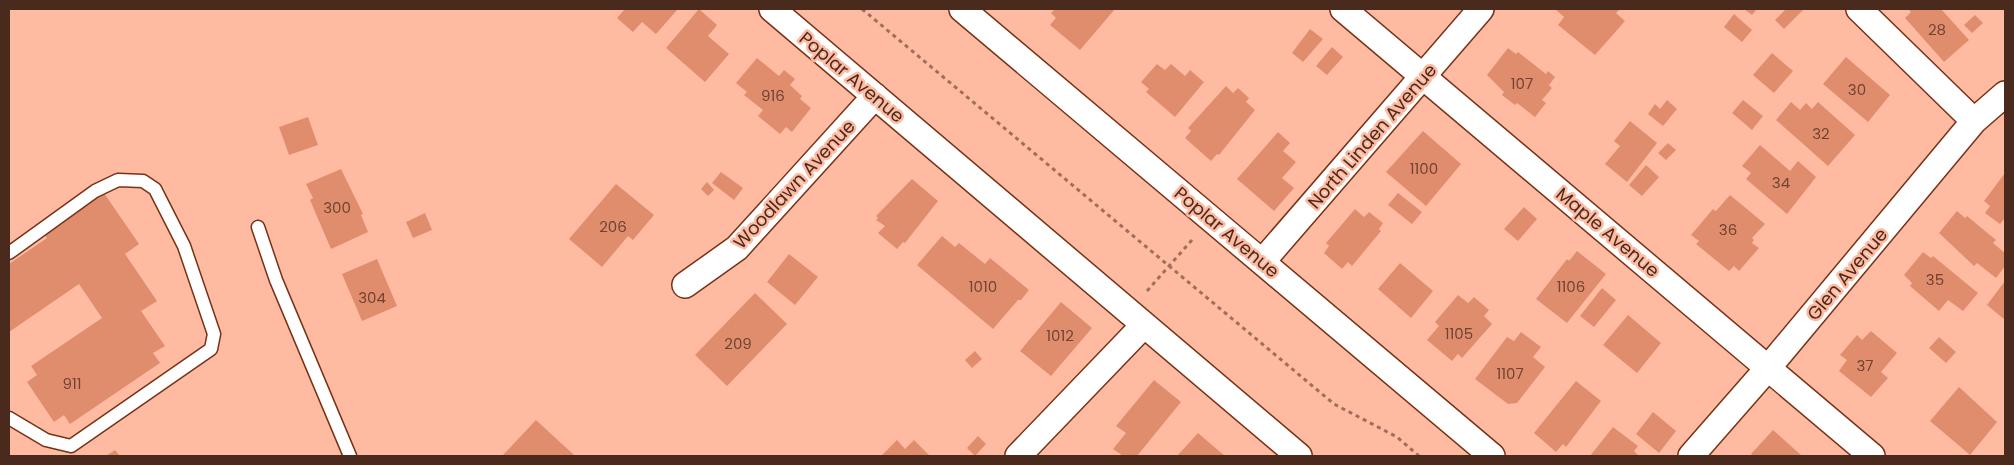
<svg xmlns="http://www.w3.org/2000/svg" width="2014" height="465" viewBox="0 0 2014 465" font-family="Poppins,sans-serif">
<rect width="100%" height="100%" fill="#febba2"/>
<path fill="#e08d6e" d="M625,9H678L656,34L642,22L633,32L617,18Z
M699,9L717,25L708,36L729,54L705,82L666,48Z
M1055,9H1115L1080,50L1050,25L1056,18L1051,13Z
M1555,9H1620L1616,13L1625,21L1595,55L1558,25L1564,17Z
M1744,9H1757L1752,15Z
M1786,9H1804L1784,29L1775,20Z
M1908,9H1941L1969,40L1944,62L1905,18L1911,12Z
M1734,14L1752,30L1742,42L1724,27Z
M1975,15L1983,23L1972,33L1964,25Z
M1310,29L1323,39L1303,62L1292,53Z
M1332,47L1343,57L1327,75L1316,66Z
M1508,48L1516,54L1518,52L1546,74L1548,71L1555,77L1549,85L1552,88L1542,100L1546,103L1535,117L1517,103L1515,105L1502,95L1504,92L1487,75Z
M1772,53L1793,71L1774,93L1753,75Z
M1846,57L1890,95L1868,122L1823,84Z
M757,58L779,76L784,70L795,79L790,85L802,96L800,99L811,108L792,132L786,127L780,134L758,116L763,110L744,95L747,92L736,83Z
M1157,64L1165,70L1171,64L1185,76L1190,70L1204,82L1175,117L1146,92L1149,89L1141,82Z
M1226,86L1233,93L1238,88L1249,98L1246,102L1255,110L1219,155L1217,154L1211,161L1185,138L1191,131L1188,128Z
M1667,100L1677,109L1663,126L1648,114L1655,104L1660,109Z
M1743,100L1763,116L1752,130L1732,113Z
M1791,102L1800,110L1806,103L1812,109L1818,102L1855,135L1828,166L1776,120Z
M308,117L318,145L289,155L279,127Z
M1630,121L1657,143L1627,182L1605,164L1620,146L1614,141Z
M1423,131L1461,164L1426,206L1386,172Z
M1278,132L1290,143L1283,151L1296,162L1282,178L1294,188L1274,211L1237,179Z
M1668,143L1676,150L1666,160L1658,153Z
M1760,145L1790,171L1798,161L1816,177L1787,214L1746,179L1751,173L1742,166Z
M1646,165L1659,177L1642,196L1629,185Z
M341,169L363,214L361,215L368,232L331,249L310,200L313,198L306,184Z
M721,172L743,188L734,200L712,183Z
M2005,173V218L2000,224L1985,213L1990,206L1984,201Z
M912,179L938,201L905,243L903,242L897,249L878,233L885,226L876,220L878,218L876,216Z
M707,182L714,190L708,196L701,189Z
M616,184L654,215L633,240L628,236L602,267L569,239Z
M104,193L139,244L125,254L157,301L141,311L165,346L153,353L160,363L70,424L64,415L54,422L27,382L37,375L31,366L102,318L79,284L9,332V264L47,238L44,234Z
M1398,193L1422,212L1412,224L1388,205Z
M1730,195L1765,224L1752,238L1754,240L1752,243L1759,248L1739,271L1734,266L1729,271L1696,244L1699,241L1691,235L1713,209L1716,211Z
M1524,207L1537,219L1518,241L1504,229Z
M1355,209L1364,217L1369,212L1383,223L1379,229L1381,231L1352,266L1348,262L1342,269L1324,253L1329,246L1326,243Z
M1957,211L1965,218L1967,216L1996,240L1993,243L2005,253V266L1996,278L1977,263L1974,266L1939,233Z
M425,213L432,230L413,238L406,222Z
M942,236L955,247L959,243L985,264L990,258L1029,290L1021,300H1018L993,329L917,265Z
M1577,251L1606,274L1567,323L1536,299L1567,259L1569,261Z
M1923,252L1931,258L1933,256L1978,293L1963,311L1948,300L1939,311L1910,286L1912,283L1904,275Z
M789,254L818,277L795,305L767,282Z
M377,259L397,306L362,321L342,274Z
M1400,263L1433,291L1411,318L1378,289Z
M2005,281V320L1987,305Z
M1602,288L1616,300L1594,327L1580,316Z
M755,293L787,324L727,386L695,355Z
M1458,295L1468,303L1474,297L1489,310L1484,316L1492,324L1462,358L1458,354L1452,361L1427,340L1439,326L1435,322Z
M1061,302L1092,328L1051,376L1020,351Z
M1628,315L1661,343L1637,373L1603,345Z
M1871,331L1897,353L1881,372L1888,378L1871,397L1839,371L1847,360L1840,355L1857,335L1862,340Z
M1521,332L1541,347L1533,357L1545,367L1517,403L1508,404L1475,379L1507,337L1514,341Z
M1939,337L1956,352L1946,363L1929,348Z
M975,351L982,359L972,368L965,360Z
M1154,380L1181,402L1137,456H1123L1113,449L1126,433L1116,426Z
M1576,381L1601,401L1566,447L1563,444L1556,452L1534,433Z
M1959,387L1997,422L1970,455L1930,421Z
M1653,412L1676,431L1659,453L1636,434Z
M536,420L574,455L573,456H502Z
M1613,427L1638,446L1634,451L1639,456H1590Z
M1773,430L1801,455L1800,456H1753L1751,454Z
M1198,433L1212,445L1225,456H1177Z
M978,436L986,444L975,456L967,448Z
M897,440L905,449L914,440L930,456H881Z
M115,450L120,456H106Z"/>
<g fill="none" stroke-linecap="round" stroke-linejoin="round">
<defs>
<path id="service" d="M258,227L276,280L350,456
M9,253L95,191L118,180L143,181L155,189L184,246L214,334L211,349L71,446L46,440L9,418"/>
<path id="minor" d="M772,9L1299,456
M962,9L1492,456
M1343,9L1872,456
M1859,9L1974,121
M1262,262L1481,9
M685,285L737,248L875,96
M1018,456L1144,325
M1691,456L1768,368L1974,121L2005,94"/>
</defs>
<use href="#service" stroke="#783114" stroke-width="15"/>
<use href="#minor" stroke="#783114" stroke-width="28"/>
<path stroke="#a06e5c" stroke-width="3" stroke-dasharray="4 4" stroke-linecap="butt" d="M862,9L1334,404L1397,437L1419,456
M1147,291L1192,240"/>
<use href="#service" stroke="#fff" stroke-width="12"/>
<use href="#minor" stroke="#fff" stroke-width="25"/>
</g>
<g text-anchor="middle" dominant-baseline="central" stroke-width="5" stroke-linejoin="round" paint-order="stroke">
<g font-size="15" fill="#704332">
<text x="1937" y="29">28</text>
<text x="1522" y="83">107</text>
<text x="1857" y="89">30</text>
<text x="773" y="95">916</text>
<text x="1821" y="133">32</text>
<text x="1424" y="168">1100</text>
<text x="1781" y="182">34</text>
<text x="337" y="207">300</text>
<text x="613" y="226">206</text>
<text x="1728" y="229">36</text>
<text x="1935" y="279">35</text>
<text x="983" y="286">1010</text>
<text x="1571" y="286">1106</text>
<text x="372" y="297">304</text>
<text x="1459" y="333">1105</text>
<text x="1060" y="335">1012</text>
<text x="738" y="343">209</text>
<text x="1865" y="365">37</text>
<text x="1510" y="373">1107</text>
<text x="72" y="383">911</text>
</g>
<g font-size="18" fill="#4b2a1e" stroke="#febba2">
<text transform="translate(852 77) rotate(40)">Poplar Avenue</text>
<text transform="translate(1372 136) rotate(-49)">North Linden Avenue</text>
<text transform="translate(794 184) rotate(-47)">Woodlawn Avenue</text>
<text transform="translate(1227 232) rotate(40)">Poplar Avenue</text>
<text transform="translate(1608 232) rotate(40)">Maple Avenue</text>
<text transform="translate(1847 274) rotate(-50)">Glen Avenue</text>
</g>
</g>
<rect width="2014" height="465" fill="none" stroke="#4b2a1e" stroke-width="20"/>
</svg>
